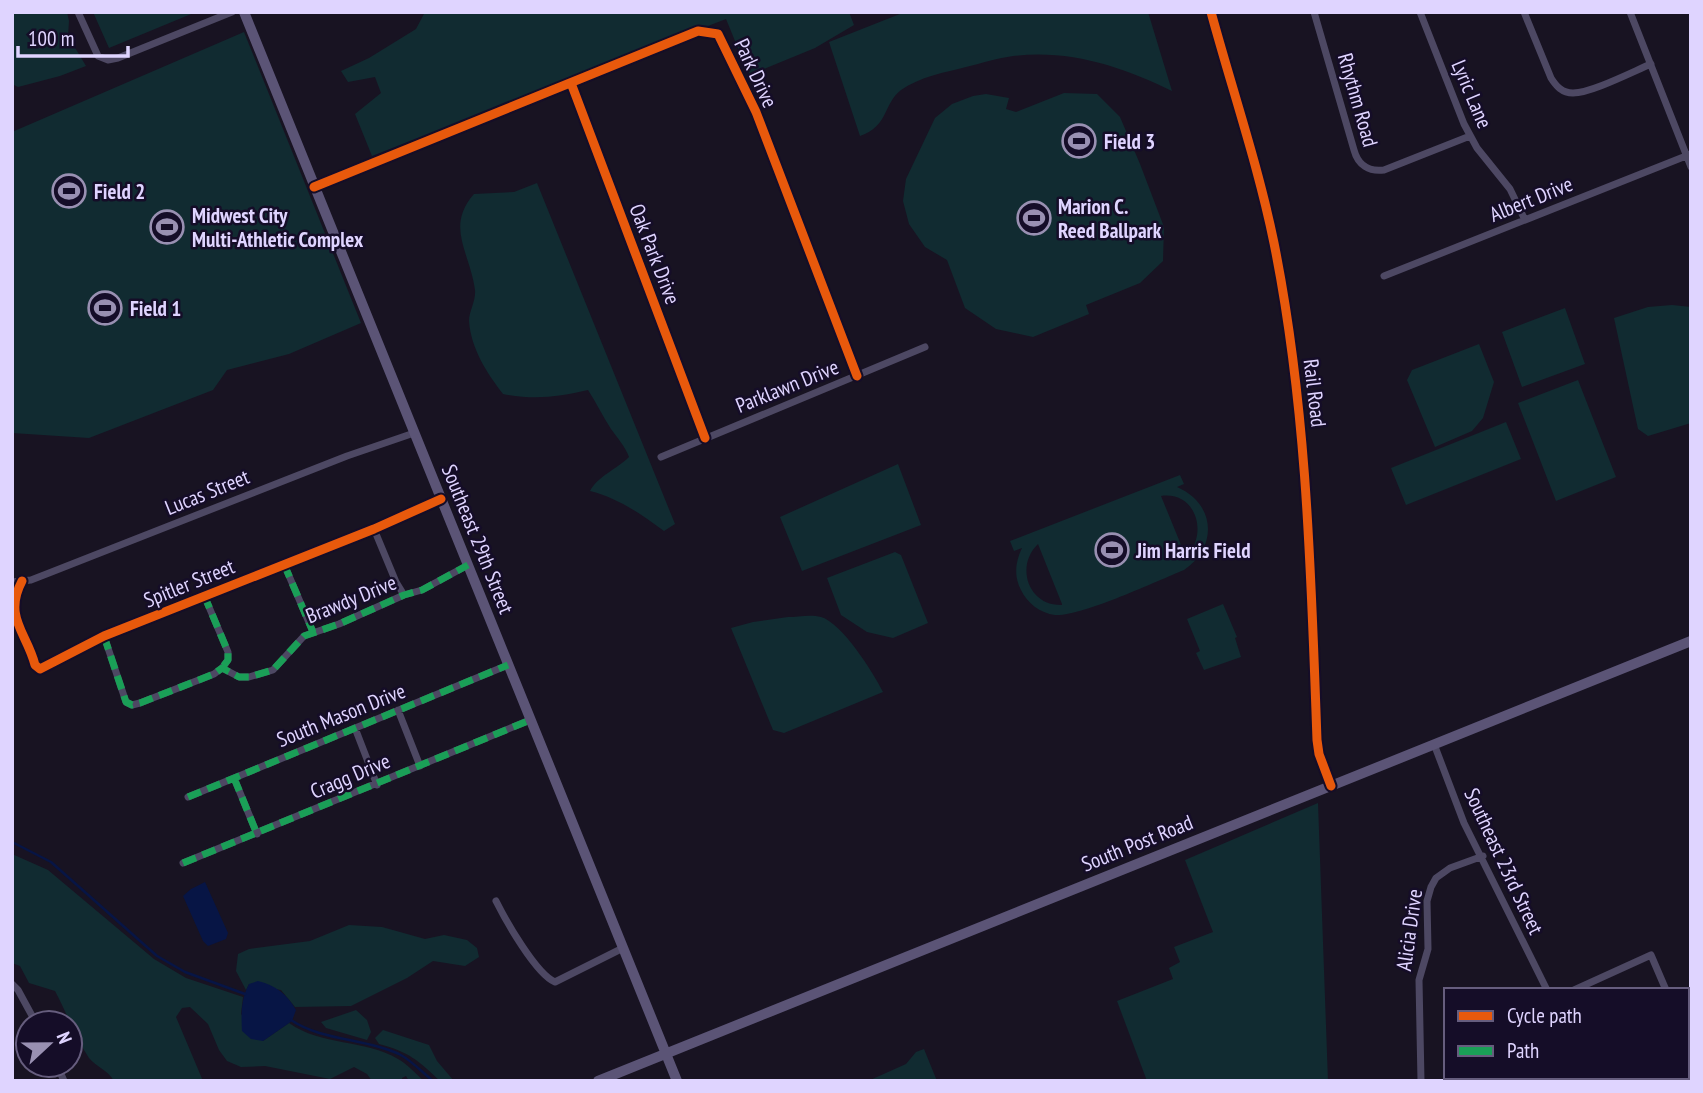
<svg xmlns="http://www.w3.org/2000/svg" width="1703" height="1093" viewBox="0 0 1703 1093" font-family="'PT Sans Narrow',sans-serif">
<rect width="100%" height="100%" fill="#181322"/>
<path fill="#112b31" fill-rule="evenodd" d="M12,12H67L69,21L68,36L86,66L60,76L18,87L12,84Z
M93,12H196L109,48Z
M425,12H849L854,25L815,48L749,75L726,19L372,156L355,114L381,93L375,77L348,82L341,71L369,58L416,29Z
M905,12H1148L1172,91C1123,67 1070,49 1013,56C998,58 982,63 966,67C946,72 919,77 901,90C883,104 889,126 860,136L829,42Z
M244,32L361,323L289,354L227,370L213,390L89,438L12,433V132Z
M1064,93L1097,94L1120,117L1140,164L1164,227L1163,261L1140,283L1086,305L1089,314L1033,337L996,329L965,308L947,260L925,247L909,224L903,201L906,179L935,118L952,104L973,96L986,94L1009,98L1006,109L1016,112Z
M537,183L675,524L664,531C641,514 618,498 590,491C598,476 617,469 629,457C625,446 618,439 611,429C603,417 596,402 588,390C558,397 535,400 503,394C487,373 471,349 469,321C469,311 476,301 475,290C470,252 445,227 474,194L514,192Z
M1672,305L1691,307V423L1648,436L1638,429L1614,318L1648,307Z
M1565,308L1585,364L1522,387L1502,332Z
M1479,344L1494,382L1483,418L1472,431L1435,447L1407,380L1412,370Z
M1578,380L1616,477L1556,501L1518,403Z
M1506,422L1521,459L1406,505L1391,468Z
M898,464L921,525L802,571L780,517Z
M1180,475L1184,484L1177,487C1216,504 1218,547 1184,570C1157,581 1080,617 1055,615C1040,613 1027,603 1021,590C1014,577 1015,562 1022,548L1014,551L1010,541ZM1161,496C1196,491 1209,534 1186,557ZM1038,544L1062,604V605C1028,606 1015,566 1038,544Z
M895,552L901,555L928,623L893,638L867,632L841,615L827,578Z
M1223,604L1237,637L1235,638L1241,657L1204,670L1196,653L1200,651L1187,619Z
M788,617C797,617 811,614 821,617C842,623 873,672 883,692L784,733L773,730L731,628L753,622Z
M1318,803L1328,1081H1147L1117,1001L1173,979L1169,968L1180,962L1174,947L1213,932L1185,860Z
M12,854L48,870L154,959L186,978L243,997L241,1014L263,1041L289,1023C321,1046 365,1039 398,1059C407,1064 416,1074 424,1081H409L406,1076L402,1078V1081H372L367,1074L354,1067L330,1079L265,1066L241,1067L227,1061L219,1050L208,1024L190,1007L182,1008L176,1017L203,1081H114C108,1070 96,1067 89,1058C75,1037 67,1013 55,991L29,983L20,966L12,963Z
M349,925L382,927L425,939L444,935L467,940L477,948L479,957L465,966L433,961L407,978L351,1006L295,1007L281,990L249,984L246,990L236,971L238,954L249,949L310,941Z
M356,1010L367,1020L371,1032L367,1040L326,1028L321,1022Z
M383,1030L429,1045L437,1061L454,1081H440C418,1060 409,1052 379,1044L375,1038Z
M924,1049L937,1081H868L906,1064L916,1052Z"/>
<path fill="#071545" d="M205,882L228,933L226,939L208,946L203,941L183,896L191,889Z
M258,981C275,985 287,994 296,1010L292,1021L263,1041L251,1039L242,1031C241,1014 241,999 249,984Z"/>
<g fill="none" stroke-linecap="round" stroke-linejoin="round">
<path stroke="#071545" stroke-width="2.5" d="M12,842L51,862L157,956L185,972L245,994
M1687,1001L1691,995
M291,1020C322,1041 364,1038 399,1054C411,1060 422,1072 433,1081
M1570,1081L1573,1077"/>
<path stroke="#4d4863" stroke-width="7" d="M78,12L98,56L108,60L118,58L232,12
M1211,12C1232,89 1258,165 1274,243C1307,407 1311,574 1317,740L1319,754L1331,786
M1314,12L1354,150C1358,165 1369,172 1384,170L1470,136
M1420,12L1464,124L1477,148L1510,189L1525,220
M1524,12L1551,78C1556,86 1562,93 1573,93C1591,93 1632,72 1651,64
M1630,12L1691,167
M571,83L705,438
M314,187L698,31L718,34L756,112L857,376
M1384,276L1691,154
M661,457L925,347
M374,529L396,582L404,595
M284,564L313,632
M22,581C3,617 27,633 35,665L40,669L104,636L374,529L441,499
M12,582L31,580L49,573L347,456L414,433
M204,595L228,652V660L222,668
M104,636L126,702L132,705L140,703L214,674L222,668L239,677H249L273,670L304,636L339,624L404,595L422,590L468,565
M398,710L420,766
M355,728L377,785
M1434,744L1464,823L1547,990
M234,778L257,834
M188,797L508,665
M183,863L530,720
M496,901C506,921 536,974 555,982L623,948
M12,984L18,990L36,1023
M1574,990L1651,955L1666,990
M1687,1041L1691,1049
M57,1065L64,1081
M1421,1081L1419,980L1428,949L1427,901L1431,887L1436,878L1450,868L1483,856
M1494,1081L1497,1077
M1683,1081L1691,1077"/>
<path stroke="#5b5476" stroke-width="10" d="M244,12L677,1081
M598,1081L1691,641"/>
<path stroke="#1a9f57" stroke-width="7" stroke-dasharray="14 7" stroke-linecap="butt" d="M284,564L313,632
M204,595L228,652V660L222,668
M104,636L126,702L132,705L140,703L214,674L222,668L239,677H249L273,670L304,636L339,624L404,595L422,590L468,565
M234,778L257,834
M188,797L508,665
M183,863L530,720"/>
<defs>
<path id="cycleway" d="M1211,12C1232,89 1258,165 1274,243C1307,407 1311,574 1317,740L1319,754L1331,786
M571,83L705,438
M314,187L698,31L718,34L756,112L857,376
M22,581C3,617 27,633 35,665L40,669L104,636L374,529L441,499"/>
</defs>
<use href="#cycleway" stroke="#150d28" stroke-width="13"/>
<use href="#cycleway" stroke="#e8590c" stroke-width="9"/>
</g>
<defs>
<symbol id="stadium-ring" viewBox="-11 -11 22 22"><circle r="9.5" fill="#150d28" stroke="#9990b2" stroke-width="1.5"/><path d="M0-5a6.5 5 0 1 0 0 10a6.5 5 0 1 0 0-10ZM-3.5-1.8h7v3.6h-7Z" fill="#9990b2"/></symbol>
</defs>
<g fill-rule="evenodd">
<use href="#stadium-ring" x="1060" y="122" width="38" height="38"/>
<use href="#stadium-ring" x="50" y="172" width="38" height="38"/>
<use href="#stadium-ring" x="1015" y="199" width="38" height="38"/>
<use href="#stadium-ring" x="148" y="208" width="38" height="38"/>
<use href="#stadium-ring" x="86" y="289" width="38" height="38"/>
<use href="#stadium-ring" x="1093" y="531" width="38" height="38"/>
</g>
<g text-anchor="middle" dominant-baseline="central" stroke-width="5" stroke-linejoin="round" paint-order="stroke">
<g font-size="21" fill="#dfd4ff" stroke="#150d28">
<text transform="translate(756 73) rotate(65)">Park Drive</text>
<text transform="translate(1472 94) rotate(67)">Lyric Lane</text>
<text transform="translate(1358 100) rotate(74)">Rhythm Road</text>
<text transform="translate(1531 199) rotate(-22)">Albert Drive</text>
<text transform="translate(655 254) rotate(69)">Oak Park Drive</text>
<text transform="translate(787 386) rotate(-22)">Parklawn Drive</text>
<text transform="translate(1315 393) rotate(83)">Rail Road</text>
<text transform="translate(207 492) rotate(-22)">Lucas Street</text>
<text transform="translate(478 539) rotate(68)">Southeast 29th Street</text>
<text transform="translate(189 583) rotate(-22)">Spitler Street</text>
<text transform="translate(351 599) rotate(-22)">Brawdy Drive</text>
<text transform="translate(341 715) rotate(-22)">South Mason Drive</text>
<text transform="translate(350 776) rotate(-23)">Cragg Drive</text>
<text transform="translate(1137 843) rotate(-22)">South Post Road</text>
<text transform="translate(1504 861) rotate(65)">Southeast 23rd Street</text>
<text transform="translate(1409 930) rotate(-82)">Alicia Drive</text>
</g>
<g font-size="21" font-weight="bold" fill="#dfd4ff" stroke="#150d28" text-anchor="start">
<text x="1104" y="141">Field 3</text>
<text x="94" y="191">Field 2</text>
<text x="1058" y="206">Marion C.<tspan x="1058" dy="24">Reed Ballpark</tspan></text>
<text x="192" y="215">Midwest City<tspan x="192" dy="24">Multi-Athletic Complex</tspan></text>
<text x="130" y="308">Field 1</text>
<text x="1136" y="550">Jim Harris Field</text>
</g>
</g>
<rect width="1703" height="1093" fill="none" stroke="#dfd4ff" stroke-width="28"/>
<rect x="1444" y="988" width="245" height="91" fill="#150d28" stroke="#665d7e" stroke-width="2"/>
<rect x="1458" y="1011" width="35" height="10" fill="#e8590c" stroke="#665d7e" stroke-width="2"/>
<text x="1507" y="1023" font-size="21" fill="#dfd4ff">Cycle path</text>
<rect x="1458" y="1046" width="35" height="10" fill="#1a9f57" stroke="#665d7e" stroke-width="2"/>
<text x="1507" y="1058" font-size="21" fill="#dfd4ff">Path</text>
<g transform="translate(49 1044) rotate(68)"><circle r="33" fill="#150d28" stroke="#665d7e" stroke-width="2"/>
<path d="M0-5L12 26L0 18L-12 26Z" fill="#9990b2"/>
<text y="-10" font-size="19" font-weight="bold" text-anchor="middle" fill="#dfd4ff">N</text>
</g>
<path d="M18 46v10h110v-10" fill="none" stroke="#dfd4ff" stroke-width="3.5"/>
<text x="28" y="46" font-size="21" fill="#dfd4ff" stroke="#150d28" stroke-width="5" paint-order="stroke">100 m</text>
</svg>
